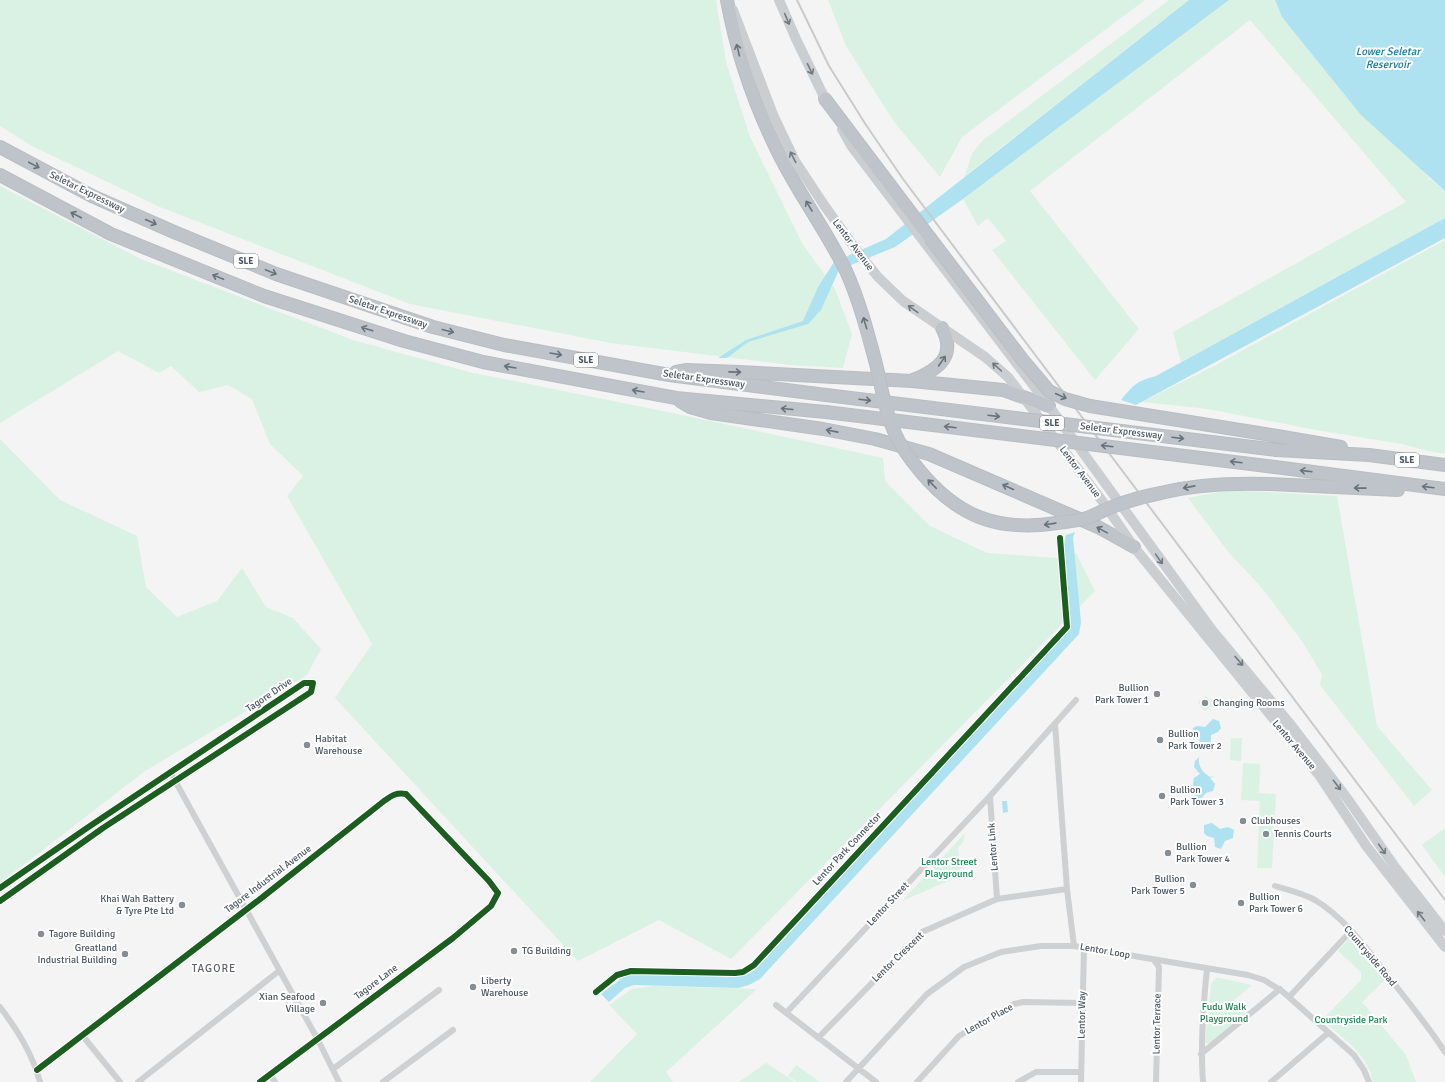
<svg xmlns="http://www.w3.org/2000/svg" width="1445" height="1082" viewBox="0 0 1445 1082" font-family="Signika,sans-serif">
<rect width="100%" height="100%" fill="#f4f4f4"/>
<path fill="#d9f2e3" d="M0,0H716L726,62L750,137L802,243L835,289L852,334L843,368L791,365L611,343L410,304L160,207L34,147L0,126Z
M828,0H1145L962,137L940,177L894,122L846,46Z
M1169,0H1189L965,176L972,154L982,141Z
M1229,0H1275L1282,17L1430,179L1445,191V218L1181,362L1173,332L1406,202L1250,20L1030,191L1139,329L1095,380L992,250L1006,241L988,218L978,226L963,199Z
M0,186L141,259L353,340L469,372L687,416L883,458L885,481L930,526L987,553L1057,558L1076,553L1095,591L731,959L659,920L578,961L335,698L372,644L287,496L303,476L270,444L252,399L228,385L199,392L171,366L159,373L118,351L0,423Z
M1445,240V454L1428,451L1402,444L1316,430L1208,409L1142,402L1214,366Z
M0,439L60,500L137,536L146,587L177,617L217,601L242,568L266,607L293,618L321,649L307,675L145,771L0,883Z
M1229,490L1337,496L1377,726L1432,790L1414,806L1320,685L1322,674L1301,640L1262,588L1229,553L1188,498Z
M1206,696L1213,705L1204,711L1198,702Z
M1231,738H1242L1241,761L1230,760Z
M1243,763L1260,764L1259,793L1276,794L1272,868H1257L1260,801L1241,800Z
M1445,828V877L1422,845Z
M965,833L963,842L958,848L962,875L902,901Z
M1352,936L1386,979L1362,1002L1406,1055L1416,1082H1373C1369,1055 1341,1037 1322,1020L1361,980V972L1338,951Z
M1216,978H1220L1252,985L1234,1000L1246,1015L1210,1044L1206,1043L1205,1040L1211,984Z
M654,986L757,989L666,1072L673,1082H590L637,1034L609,1005L632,989Z
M766,1063L795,1082H739Z
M796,1065L820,1082H797L788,1076Z"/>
<path fill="#aee2f0" d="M1189,0H1229L963,199L895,247L839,270L821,310L808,324L748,342L727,358H718L746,340L803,321L818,287L834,262L886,239Z
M1275,0H1445V191L1361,115L1282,17Z
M1445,218V238L1136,405L1121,400C1133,385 1137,381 1156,376Z
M1075,532L1073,538L1081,622L1079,634L760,979L749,985L738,988L634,985L625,988L609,1002L601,994L621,979L630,974L739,976L746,975L755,970L1069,630L1071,626L1064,544L1066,535Z
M1213,719L1219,721L1221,728L1218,732L1211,735V746L1204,749L1200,746L1199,736L1193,732V728L1197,726L1205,727Z
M1199,757C1198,766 1202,772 1210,777L1215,776L1210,778L1215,784L1213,791L1206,793L1200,800C1192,795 1192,786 1194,778L1200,774L1194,767L1195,761Z
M1002,801H1007L1008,812L1003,813Z
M1212,823L1220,829L1228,827L1234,830L1233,838L1225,841L1221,849L1215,847L1214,838L1207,836L1204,833V825Z"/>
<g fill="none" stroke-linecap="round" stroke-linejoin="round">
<defs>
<path id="motorway" d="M727,0C737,55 753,102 778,152C798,193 826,230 846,271C859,300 867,330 875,360
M825,99L930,238
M0,147L92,196L174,232L276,274L433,327L504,345L669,375L826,395
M0,175L111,234L264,296L404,341L483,362L676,398L826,412
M676,372L687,370L739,372L912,381L1003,390L1049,406
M913,380C938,370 957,356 942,328
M680,401L690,407L711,413L823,429L875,439L929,454L1098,527L1134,547
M1277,436L1341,447
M1277,450L1369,455L1445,465
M1275,467L1445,489
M1269,484L1398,490"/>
</defs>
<use href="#motorway" stroke="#b9bec3" stroke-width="14"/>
<path stroke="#ced0d2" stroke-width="6" d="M1055,724L1067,889L1074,946
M173,777L318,1040L339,1082
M990,796L997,899
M1275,886C1288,890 1302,893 1315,900C1345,918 1367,949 1388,976C1408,1001 1428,1026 1445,1052
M0,888L87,828L304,683H313L311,692L103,828L0,901
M1154,960L1159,967L1156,1082
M1289,997L1351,931
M776,1005L876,1082
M0,1007C18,1031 32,1053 40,1082
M786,1013L990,796L1076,700
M82,1035L120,1082
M818,1038L922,932L997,899L1067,889
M1201,1054L1280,989
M333,1069L439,990
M37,1070L264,896L384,801C391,796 396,792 406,794L489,881L498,893L491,906L453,938L260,1082
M270,1074L275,1082
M138,1082L279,971
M383,1082L453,1030
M846,1082L927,994L964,967L1001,952L1041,946H1074L1248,975L1264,980L1282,991L1354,1055L1364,1070L1369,1082
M917,1082L959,1036L1014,1004L1023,1002L1082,1003
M1018,1082L1036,1072H1081
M1081,1082L1084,947
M1203,1082C1200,1044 1203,1007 1207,969
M1271,1082L1328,1033"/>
<path stroke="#caced1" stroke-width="10" d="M779,0L796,39L828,105
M733,10L774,117L795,161L824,205L854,247L878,277L903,301L985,357L1008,377L1103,502L1134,547L1319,775L1367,847L1445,947
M842,129L852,147L1049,406L1212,630L1291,725L1347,798L1395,867L1445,931"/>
<use href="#motorway" stroke="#bec4c9" stroke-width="12"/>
<path stroke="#c9cacc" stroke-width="2" d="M797,0L829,66L866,125L903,179L1445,900"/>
<defs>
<path id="motorway-bridge" d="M930,238L1022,359L1049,391L1065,399L1090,406L1277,436
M875,360C881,383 884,409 894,431C900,446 910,459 920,471C958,517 998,532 1057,523C1065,522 1075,521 1084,519C1093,516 1102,511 1112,507C1127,501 1145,496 1161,493C1197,484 1233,483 1269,484
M826,395L1277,450
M826,412L1275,467"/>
</defs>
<use href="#motorway-bridge" stroke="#b9bec3" stroke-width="14" stroke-linecap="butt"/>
<use href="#motorway-bridge" stroke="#bec4c9" stroke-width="12"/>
<defs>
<path id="cycleway" d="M0,888L87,828L304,683H313L311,692L103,828L0,901
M596,992L617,975L631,971L735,973L743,972L754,965L1067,627L1060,538
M37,1070L264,896L384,801C391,796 396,792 406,794L489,881L498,893L491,906L453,938L260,1082"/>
</defs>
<use href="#cycleway" stroke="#fff" stroke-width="8"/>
<use href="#cycleway" stroke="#1b5e20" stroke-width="6"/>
</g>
<defs><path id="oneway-shaft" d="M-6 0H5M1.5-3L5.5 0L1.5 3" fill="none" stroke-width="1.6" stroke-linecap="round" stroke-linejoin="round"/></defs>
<g stroke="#707a83">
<use href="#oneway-shaft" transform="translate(787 19) rotate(67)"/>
<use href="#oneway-shaft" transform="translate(810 69) rotate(64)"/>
<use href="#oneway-shaft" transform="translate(793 157) rotate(-117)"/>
<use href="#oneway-shaft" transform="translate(913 309) rotate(-144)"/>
<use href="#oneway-shaft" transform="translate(997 367) rotate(-138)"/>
<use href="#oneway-shaft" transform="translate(1159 559) rotate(55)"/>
<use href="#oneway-shaft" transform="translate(1239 661) rotate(49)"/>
<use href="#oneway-shaft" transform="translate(1337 785) rotate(53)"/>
<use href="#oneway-shaft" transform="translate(1382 849) rotate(55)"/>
<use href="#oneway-shaft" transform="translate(1421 916) rotate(-128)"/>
</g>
<g stroke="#67727b">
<use href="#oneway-shaft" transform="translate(738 50) rotate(-104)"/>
<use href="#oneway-shaft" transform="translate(34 165) rotate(28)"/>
<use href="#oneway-shaft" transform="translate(809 206) rotate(-121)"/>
<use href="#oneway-shaft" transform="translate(76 215) rotate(-152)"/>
<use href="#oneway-shaft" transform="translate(151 222) rotate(24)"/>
<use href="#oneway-shaft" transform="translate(271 272) rotate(22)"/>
<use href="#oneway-shaft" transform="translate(218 277) rotate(-158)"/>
<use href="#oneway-shaft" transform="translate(865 323) rotate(-107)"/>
<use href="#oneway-shaft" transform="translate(367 329) rotate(-162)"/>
<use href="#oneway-shaft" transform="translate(448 331) rotate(14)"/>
<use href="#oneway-shaft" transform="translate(556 354) rotate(10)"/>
<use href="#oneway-shaft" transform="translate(942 361) rotate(-56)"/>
<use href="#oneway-shaft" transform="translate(510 367) rotate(-170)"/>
<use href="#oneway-shaft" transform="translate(735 372) rotate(1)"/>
<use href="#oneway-shaft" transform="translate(638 391) rotate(-170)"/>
<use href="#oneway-shaft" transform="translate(1061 396) rotate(25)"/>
<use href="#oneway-shaft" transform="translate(865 400) rotate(7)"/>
<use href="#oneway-shaft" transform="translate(787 409) rotate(-175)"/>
<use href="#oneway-shaft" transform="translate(994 416) rotate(7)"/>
<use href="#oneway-shaft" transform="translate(950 427) rotate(-173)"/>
<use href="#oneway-shaft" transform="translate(832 431) rotate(-169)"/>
<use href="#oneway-shaft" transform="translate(1178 438) rotate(7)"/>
<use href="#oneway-shaft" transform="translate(1107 446) rotate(-173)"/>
<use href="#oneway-shaft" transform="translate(1236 462) rotate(-173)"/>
<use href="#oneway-shaft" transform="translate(1306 471) rotate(-173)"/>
<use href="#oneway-shaft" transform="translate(932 484) rotate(-134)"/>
<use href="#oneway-shaft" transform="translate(1008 487) rotate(-156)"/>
<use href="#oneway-shaft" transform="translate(1189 487) rotate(169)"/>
<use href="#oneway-shaft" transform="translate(1428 487) rotate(-173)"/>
<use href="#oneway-shaft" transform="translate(1360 488) rotate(-179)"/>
<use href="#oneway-shaft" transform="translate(1050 524) rotate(172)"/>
<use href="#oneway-shaft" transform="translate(1102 530) rotate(-151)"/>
</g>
<g fill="#868d94" stroke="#fff" stroke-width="1.5">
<circle cx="1157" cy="694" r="4"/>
<circle cx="1205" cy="703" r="4"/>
<circle cx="1160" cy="740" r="4"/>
<circle cx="307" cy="745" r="4"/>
<circle cx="1162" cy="796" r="4"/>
<circle cx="1243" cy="821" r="4"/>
<circle cx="1266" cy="834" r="4"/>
<circle cx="1168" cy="853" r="4"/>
<circle cx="1193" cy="885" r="4"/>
<circle cx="1241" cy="903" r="4"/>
<circle cx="182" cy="905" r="4"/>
<circle cx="41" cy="934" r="4"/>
<circle cx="514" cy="951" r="4"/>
<circle cx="125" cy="954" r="4"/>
<circle cx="473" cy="987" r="4"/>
<circle cx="323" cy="1003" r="4"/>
</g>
<g text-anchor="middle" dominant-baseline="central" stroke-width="4" stroke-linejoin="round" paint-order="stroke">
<g fill="#fff" stroke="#808990" stroke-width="1">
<rect x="234" y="254" width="24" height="14" rx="3"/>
<rect x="574" y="353" width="24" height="14" rx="3"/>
<rect x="1040" y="416" width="24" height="14" rx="3"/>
<rect x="1395" y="453" width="24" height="14" rx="3"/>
</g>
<g font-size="9" font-weight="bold" fill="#4a5661">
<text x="246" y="261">SLE</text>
<text x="586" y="360">SLE</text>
<text x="1052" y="423">SLE</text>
<text x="1407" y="460">SLE</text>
</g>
<g font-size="10" fill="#4a5661" stroke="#fff">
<text transform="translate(87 192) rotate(26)">Seletar Expressway</text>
<text transform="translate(853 245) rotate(53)">Lentor Avenue</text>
<text transform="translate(388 312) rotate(19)">Seletar Expressway</text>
<text transform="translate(704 379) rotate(8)">Seletar Expressway</text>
<text transform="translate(1121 431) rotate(7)">Seletar Expressway</text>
<text transform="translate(1080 472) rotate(53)">Lentor Avenue</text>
<text transform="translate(269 695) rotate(-34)">Tagore Drive</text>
<text transform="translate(1294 745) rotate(50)">Lentor Avenue</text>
<text transform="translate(993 847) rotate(-94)">Lentor Link</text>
<text transform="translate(847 849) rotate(-47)">Lentor Park Connector</text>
<text transform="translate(268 879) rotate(-37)">Tagore Industrial Avenue</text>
<text transform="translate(888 904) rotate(-47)">Lentor Street</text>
<text transform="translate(1105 951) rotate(10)">Lentor Loop</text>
<text transform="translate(1370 956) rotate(50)">Countryside Road</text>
<text transform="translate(898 957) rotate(-44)">Lentor Crescent</text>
<text transform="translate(376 982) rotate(-37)">Tagore Lane</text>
<text transform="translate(1082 1015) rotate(-89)">Lentor Way</text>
<text transform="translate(989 1019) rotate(-29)">Lentor Place</text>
<text transform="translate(1157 1024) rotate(-89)">Lentor Terrace</text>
</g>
<g font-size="10" fill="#4a5661" stroke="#fff" text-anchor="start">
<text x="1149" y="688" text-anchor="end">Bullion<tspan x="1149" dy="12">Park Tower 1</tspan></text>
<text x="1213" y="703">Changing Rooms</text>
<text x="1168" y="734">Bullion<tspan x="1168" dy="12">Park Tower 2</tspan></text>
<text x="315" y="739">Habitat<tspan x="315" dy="12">Warehouse</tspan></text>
<text x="1170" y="790">Bullion<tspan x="1170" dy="12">Park Tower 3</tspan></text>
<text x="1251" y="821">Clubhouses</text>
<text x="1274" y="834">Tennis Courts</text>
<text x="1176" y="847">Bullion<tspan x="1176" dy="12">Park Tower 4</tspan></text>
<text x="1185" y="879" text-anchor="end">Bullion<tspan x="1185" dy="12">Park Tower 5</tspan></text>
<text x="1249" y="897">Bullion<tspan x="1249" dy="12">Park Tower 6</tspan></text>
<text x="174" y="899" text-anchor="end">Khai Wah Battery<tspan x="174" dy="12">&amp; Tyre Pte Ltd</tspan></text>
<text x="49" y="934">Tagore Building</text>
<text x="117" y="948" text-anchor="end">Greatland<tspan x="117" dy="12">Industrial Building</tspan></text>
<text x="522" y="951">TG Building</text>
<text x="481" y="981">Liberty<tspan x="481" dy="12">Warehouse</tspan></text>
<text x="315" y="997" text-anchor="end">Xian Seafood<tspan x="315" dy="12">Village</tspan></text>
</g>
<g font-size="10" fill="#17864f" stroke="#fff">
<text x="949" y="862">Lentor Street<tspan x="949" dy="12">Playground</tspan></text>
<text x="1224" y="1007">Fudu Walk<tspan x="1224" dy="12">Playground</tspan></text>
<text x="1351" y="1020">Countryside Park</text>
</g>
<g font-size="11" font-style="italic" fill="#0c7c9b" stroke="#fff">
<text x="1388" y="51">Lower Seletar<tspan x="1388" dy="13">Reservoir</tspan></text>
</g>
<g font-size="11" letter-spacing="1" fill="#5f6368" stroke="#fff">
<text x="214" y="968">TAGORE</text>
</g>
</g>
</svg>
